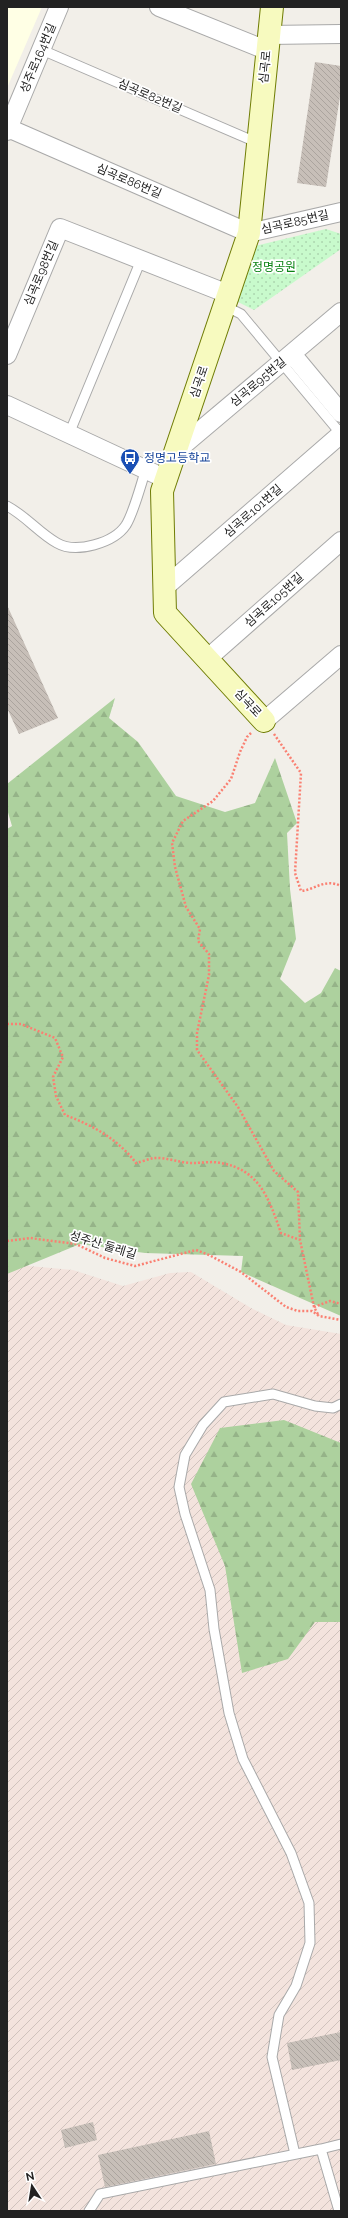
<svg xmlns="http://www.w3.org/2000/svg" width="348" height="2218" viewBox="0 0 348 2218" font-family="Raleway,'Noto Sans KR',sans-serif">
<defs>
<pattern id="military-furrows" width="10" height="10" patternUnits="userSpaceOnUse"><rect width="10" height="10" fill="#f3e3dd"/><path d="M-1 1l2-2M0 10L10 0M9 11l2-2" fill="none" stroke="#d0c2bd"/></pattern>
<pattern id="forest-firs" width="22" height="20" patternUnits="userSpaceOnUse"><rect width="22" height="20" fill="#add19e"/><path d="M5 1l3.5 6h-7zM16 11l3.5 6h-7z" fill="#95b388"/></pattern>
<pattern id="park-dots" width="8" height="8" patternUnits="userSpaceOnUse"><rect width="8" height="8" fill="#c8facc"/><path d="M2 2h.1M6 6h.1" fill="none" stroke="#acd6af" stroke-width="1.8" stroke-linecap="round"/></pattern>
<pattern id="building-back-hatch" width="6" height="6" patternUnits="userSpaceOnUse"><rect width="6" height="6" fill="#c7bfb8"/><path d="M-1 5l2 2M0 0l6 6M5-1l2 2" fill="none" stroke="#aba49e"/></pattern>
</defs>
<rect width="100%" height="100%" fill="#f2efe9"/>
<path fill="#ffffe5" d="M7,7H42L7,88Z"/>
<path fill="url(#military-furrows)" d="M7,1264L73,1270L123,1286L170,1273L191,1272L251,1308L286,1325L341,1334V2211H7Z"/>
<path fill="url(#forest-firs)" d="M115,698L109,718L138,742L176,796L225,812L255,803L275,758L297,823L287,833L290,889L296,939L280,979L305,1003L321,993L335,968L341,971V1316L241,1272L243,1256L145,1253L80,1244L7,1274V829L12,826L7,809V784Z
M284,1420L341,1443V1622H315L288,1659L242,1673L225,1566L191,1484L220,1428Z"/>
<path fill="url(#park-dots)" d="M326,229L341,234V249L254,310L236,301L255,246Z"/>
<path fill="url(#building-back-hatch)" d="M315,62L341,66V90L326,187L297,183Z
M7,605L58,718L19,734L7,708Z
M341,2032V2060L292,2070L287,2043Z
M93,2122L97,2140L65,2148L61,2130Z
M209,2131L216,2164L105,2187L98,2155Z"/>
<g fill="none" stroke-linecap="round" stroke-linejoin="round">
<defs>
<path id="lane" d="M42,50L258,143
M225,306L241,314L341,434
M69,434L141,260
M7,506C26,516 39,533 57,543C76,554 114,543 126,525C134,512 141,484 146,469
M321,2149L341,2144
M295,2154L272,2057L279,2015L296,1986L310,1943L309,1903L291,1853L243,1759L229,1713L214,1629L210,1590L185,1514L179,1487L185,1455L203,1425L224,1402L273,1394L315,1406L333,1408L341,1404
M89,2211L100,2194L321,2149L339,2211"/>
<path id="street" d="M159,7L266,50
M268,35L341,34
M8,128L249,233L341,212
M7,131L59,7
M292,354L341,413
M7,355L60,228L228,294
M7,405L166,479
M175,452L341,312
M164,588L341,434
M207,659L341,541
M264,721L341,655"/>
<path id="secondary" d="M264,721L165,613L162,491L249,233L272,7"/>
</defs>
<use href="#lane" stroke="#a9a9a9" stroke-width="11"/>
<use href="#street" stroke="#a9a9a9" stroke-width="20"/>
<use href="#secondary" stroke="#707d05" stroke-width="24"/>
<path stroke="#fa8072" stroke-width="2.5" stroke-dasharray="2 2" stroke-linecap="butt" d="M251,733L247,737L240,752L231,779L213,801L183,821L172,843L175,867L186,907L200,929L198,941L209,954V975L197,1033V1050L238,1107L274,1171L298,1192L300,1240L314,1307L319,1316
M274,734L301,773L295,873L301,891C315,890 324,878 341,886
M7,1024H21L55,1038L63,1057L53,1077L56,1096L65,1115C92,1125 118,1139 136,1163C141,1162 148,1159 154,1158C166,1157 180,1163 193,1163C202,1163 212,1161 221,1163C260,1170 269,1199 281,1233L300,1240
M7,1241L30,1238L76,1244L105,1258L135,1266L196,1250L209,1255L241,1272L286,1307L298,1311H312L319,1316L341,1320
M314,1307L330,1301L341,1304"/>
<use href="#lane" stroke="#fff" stroke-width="9"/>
<use href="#street" stroke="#fff" stroke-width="18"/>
<use href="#secondary" stroke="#f7fabf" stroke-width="22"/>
</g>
<defs>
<symbol id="bus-pin" viewBox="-11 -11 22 30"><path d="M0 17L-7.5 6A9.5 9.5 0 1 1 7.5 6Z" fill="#1a4fb4" stroke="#fff"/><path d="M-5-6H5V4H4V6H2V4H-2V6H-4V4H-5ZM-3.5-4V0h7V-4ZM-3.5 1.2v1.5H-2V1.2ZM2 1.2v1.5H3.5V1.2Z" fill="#fff"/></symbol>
</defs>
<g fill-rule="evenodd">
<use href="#bus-pin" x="119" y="447" width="22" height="30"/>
</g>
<g text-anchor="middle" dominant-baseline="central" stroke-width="3.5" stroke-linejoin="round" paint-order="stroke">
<g font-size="12" fill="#222" stroke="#fff">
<text transform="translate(38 58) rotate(-67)">성주로164번길</text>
<text transform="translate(265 67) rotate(-84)">심곡로</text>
<text transform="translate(150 96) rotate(23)">심곡로82번길</text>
<text transform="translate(129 181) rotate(23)">심곡로86번길</text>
<text transform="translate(295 222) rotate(-13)">심곡로85번길</text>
<text transform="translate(41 273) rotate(-67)">심곡로98번길</text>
<text transform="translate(199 382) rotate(-71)">심곡로</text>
<text transform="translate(258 382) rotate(-40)">심곡로95번길</text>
<text transform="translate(253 511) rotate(-41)">심곡로101번길</text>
<text transform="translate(274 600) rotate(-42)">심곡로105번길</text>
<text transform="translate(248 703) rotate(47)">심곡로</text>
<text transform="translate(103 1245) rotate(17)">성주산 둘레길</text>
</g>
<g font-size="12" fill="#0c8416" stroke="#fff">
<text x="274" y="267">정명공원</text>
</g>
<g font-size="12" fill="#164399" stroke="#fff" text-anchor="start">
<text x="144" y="458">정명고등학교</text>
</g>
</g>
<rect width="348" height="2218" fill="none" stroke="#222222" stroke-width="16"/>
<g transform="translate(32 2186) rotate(348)" stroke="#ffffff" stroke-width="3" paint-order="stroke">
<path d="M0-3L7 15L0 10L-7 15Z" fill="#222222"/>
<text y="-6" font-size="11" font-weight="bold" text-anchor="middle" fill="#222222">N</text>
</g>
</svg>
